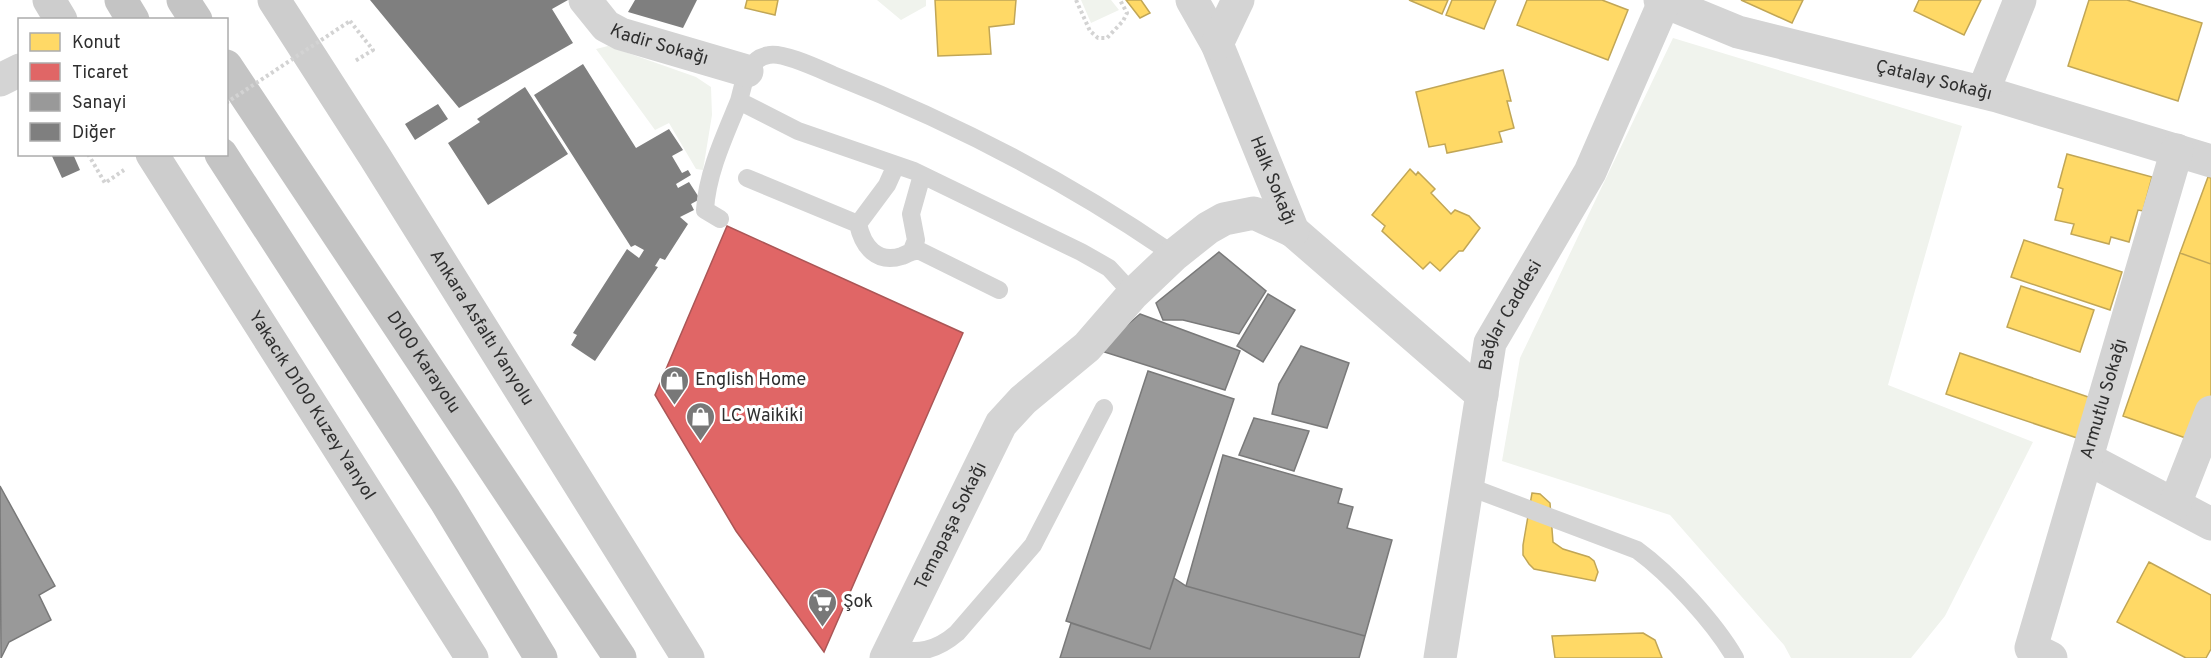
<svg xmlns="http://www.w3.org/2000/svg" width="2211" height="658" viewBox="0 0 2211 658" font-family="Overpass,sans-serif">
<rect width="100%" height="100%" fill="#fff"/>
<path fill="#f0f3ed" d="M877,0H926V6L901,20Z
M1081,0H1111L1119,10L1091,23Z
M1673,38L1962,126L1888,385L2033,442L1945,616L1911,658H1791L1784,645L1670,515L1502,461L1520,358Z
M608,46L696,77L711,87L712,115L703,170L696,169L669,123L655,130L596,49Z"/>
<path fill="#ffd966" stroke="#c1a656" stroke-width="1.5" d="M747,0H778L775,15L745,8Z
M935,0H1016L1014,24L989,27L991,54L938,56Z
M1126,0H1141L1150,13L1140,18Z
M1409,0H1448L1442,14Z
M1452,0H1496L1484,29L1446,15Z
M1527,0H1602L1628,10L1608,60L1517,25Z
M1741,0H1803L1792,23Z
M1919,0H1981L1964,35L1914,11Z
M2089,0H2127L2202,23L2178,101L2068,66Z
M1503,70L1511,101H1507L1514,128L1499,132L1502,142L1447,153L1445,144L1429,147L1416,92Z
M2067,154L2152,177L2143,211L2138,210L2129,242L2111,237L2109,244L2071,234L2074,224L2055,220L2063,189L2058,187Z
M1410,169L1416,175L1418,172L1435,189L1431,193L1451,214L1455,210L1469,216L1480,228L1463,251H1459L1440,271L1430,262L1423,269L1382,231L1385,226L1372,215Z
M2208,177L2211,178V264L2180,253Z
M2024,240L2122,272L2110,310L2011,277Z
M2180,253L2211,264V402L2197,442L2123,416Z
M2021,286L2094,310L2080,352L2007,327Z
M760,288L873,330L863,355L862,366L812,495L776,480L759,479L772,460L739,444L727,445L754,411L713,393Z
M1960,353L2097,400L2083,440L1946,394Z
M1532,493L1540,494L1550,503L1553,542L1563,549L1589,557L1594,561L1598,572L1595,581L1534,569L1529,564L1523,555V545Z
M2149,562L2211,595V649L2206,658H2186L2117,622Z
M1643,633L1655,640L1662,658H1555L1552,636Z"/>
<path fill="#e06666" stroke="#ab5656" stroke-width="1.5" d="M727,226L963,333L824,652L736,531L655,395Z"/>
<path fill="#999" stroke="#797979" stroke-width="1.5" d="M1219,252L1266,291L1239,334L1183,320H1163L1156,303Z
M1268,294L1295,310L1263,362L1237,346Z
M1140,314L1240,351L1225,390L1098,350Z
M1301,346L1349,363L1327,428L1272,414L1279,384Z
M1148,371L1234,399L1150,649L1066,621Z
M1254,418L1309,431L1294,471L1239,455Z
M1223,455L1342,489L1338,503L1353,507L1347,528L1392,540L1365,636L1186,586Z
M0,486L55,586L39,595L51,620L9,642L1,658Z
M1174,578L1186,586L1365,636L1359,658H1060L1071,623L1150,649Z"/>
<path fill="#7f7f7f" d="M370,0H568L552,9L573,43L459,108Z
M635,0H697L683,28L628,12Z
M583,64L636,148L669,129L683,150L672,156L682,173L688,170L691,175L676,184L678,188L689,182L700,199L691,204L694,210L680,217L688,224L665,260L660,258L655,266L658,267L595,361L571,345L577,335L573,333L627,249L639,258L644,250L635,245L631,247L534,95Z
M525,87L568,154L488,205L448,143L480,122L477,119Z
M438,104L448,119L415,140L405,124Z
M51,154H73L80,170L62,178Z"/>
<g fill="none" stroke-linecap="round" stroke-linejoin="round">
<path stroke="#d3d3d3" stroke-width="4" stroke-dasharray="3 3" stroke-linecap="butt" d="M1076,0L1090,31L1098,38H1107L1123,21L1127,13L1120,0
M350,21L373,50L355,61
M88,154L105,183L124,170"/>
<path stroke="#d4d4d4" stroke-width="18" d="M747,178L858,224C863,247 877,264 902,256C910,253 912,250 920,251L999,290
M720,219L705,210C707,173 725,135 739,101
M858,224L887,185L896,165
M912,250L916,240L911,214L922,175
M1133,294L1109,268L1081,252L914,171L798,131L739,101C744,83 746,59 769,55C783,52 819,69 833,75C952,122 1069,182 1174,255
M1467,486L1637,550C1670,574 1715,623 1735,658
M891,647C917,655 936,651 957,633L1033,545L1104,408"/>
<g stroke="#d4d4d4" stroke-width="33">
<path id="s1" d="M585,0L606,26L621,34L747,71"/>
<path id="s2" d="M1192,0L1217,44L1293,231L1482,395"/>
<path id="s3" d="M1660,0L1738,32L1997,96L2211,161"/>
<path d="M1217,44L1238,0"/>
<path d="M1983,92L2020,0"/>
<path d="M2088,459L2211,524"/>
<path d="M2175,504L2211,412"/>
<path id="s4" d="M886,658L1001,424L1023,400L1087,347L1133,294L1174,255L1208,228L1224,219L1254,213L1293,231"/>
<path id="s5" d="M2051,658L2031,648L2177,150"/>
</g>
<g stroke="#d4d4d4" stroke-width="33">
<path d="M0,80L20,70"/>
<path id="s6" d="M1440,658L1490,343L1590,172L1665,0"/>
</g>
<g stroke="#cdcdcd" stroke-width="33">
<path d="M49,0L61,20"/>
<path id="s7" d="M274,0L375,157L688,658"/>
<path id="s8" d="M152,154L472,658"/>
</g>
<g stroke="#c4c4c4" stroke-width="33">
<path d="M121,0L133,20"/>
<path d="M183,0L196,20"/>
<path id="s9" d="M226,66L620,658"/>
<path d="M221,154L445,500L541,658"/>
</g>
<path stroke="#d3d3d3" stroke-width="4" stroke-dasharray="3 3" stroke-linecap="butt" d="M226,103L350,21"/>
</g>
<defs>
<symbol id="shop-pin" viewBox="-11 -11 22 30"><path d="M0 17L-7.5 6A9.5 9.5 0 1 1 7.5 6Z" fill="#787878" stroke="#fff"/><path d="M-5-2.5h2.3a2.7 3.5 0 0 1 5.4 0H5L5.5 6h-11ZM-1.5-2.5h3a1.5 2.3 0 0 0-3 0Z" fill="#fff"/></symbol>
<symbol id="supermarket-pin" viewBox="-11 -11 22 30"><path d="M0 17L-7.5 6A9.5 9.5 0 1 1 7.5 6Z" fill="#787878" stroke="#fff"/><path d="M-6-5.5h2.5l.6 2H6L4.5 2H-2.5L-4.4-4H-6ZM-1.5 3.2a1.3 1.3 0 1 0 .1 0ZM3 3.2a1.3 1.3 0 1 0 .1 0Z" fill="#fff"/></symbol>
</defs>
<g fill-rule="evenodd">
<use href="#shop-pin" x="658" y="364" width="33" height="45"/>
<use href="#shop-pin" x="684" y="400" width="33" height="45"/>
<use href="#supermarket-pin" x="806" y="586" width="33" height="45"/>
</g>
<g text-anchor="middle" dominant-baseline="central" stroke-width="6" stroke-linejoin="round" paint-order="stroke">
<g font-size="18" fill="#2f2f2f" stroke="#fff">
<text stroke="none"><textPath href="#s1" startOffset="90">Kadir Sokağı</textPath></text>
<text stroke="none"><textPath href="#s3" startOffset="286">Çatalay Sokağı</textPath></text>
<text stroke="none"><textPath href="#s2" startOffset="198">Halk Sokağı</textPath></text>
<text stroke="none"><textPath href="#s6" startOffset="352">Bağlar Caddesi</textPath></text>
<text stroke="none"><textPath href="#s7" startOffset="388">Ankara Asfaltı Yanyolu</textPath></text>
<text stroke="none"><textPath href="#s9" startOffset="356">D100 Karayolu</textPath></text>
<text stroke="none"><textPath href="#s5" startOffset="282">Armutlu Sokağı</textPath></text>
<text stroke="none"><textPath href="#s8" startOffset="298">Yakacık D100 Kuzey Yanyol</textPath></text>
<text stroke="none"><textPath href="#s4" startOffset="147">Temapaşa Sokağı</textPath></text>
</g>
<g font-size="18" fill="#2f2f2f" stroke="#fff" text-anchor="start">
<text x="695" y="380">English Home</text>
<text x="721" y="416">LC Waikiki</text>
<text x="843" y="602">Şok</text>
</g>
</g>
<rect x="18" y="18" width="210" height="138" fill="#ffffff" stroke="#acacac" stroke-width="1.5"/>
<rect x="30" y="33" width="30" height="18" fill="#ffd966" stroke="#acacac" stroke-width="1.5"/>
<text x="72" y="48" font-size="18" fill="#2f2f2f">Konut</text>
<rect x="30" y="63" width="30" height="18" fill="#e06666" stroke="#acacac" stroke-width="1.5"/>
<text x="72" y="78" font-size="18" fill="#2f2f2f">Ticaret</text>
<rect x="30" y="93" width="30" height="18" fill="#999999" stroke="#acacac" stroke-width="1.5"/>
<text x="72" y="108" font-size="18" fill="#2f2f2f">Sanayi</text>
<rect x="30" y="123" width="30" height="18" fill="#7f7f7f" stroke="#acacac" stroke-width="1.5"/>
<text x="72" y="138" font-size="18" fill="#2f2f2f">Diğer</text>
</svg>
